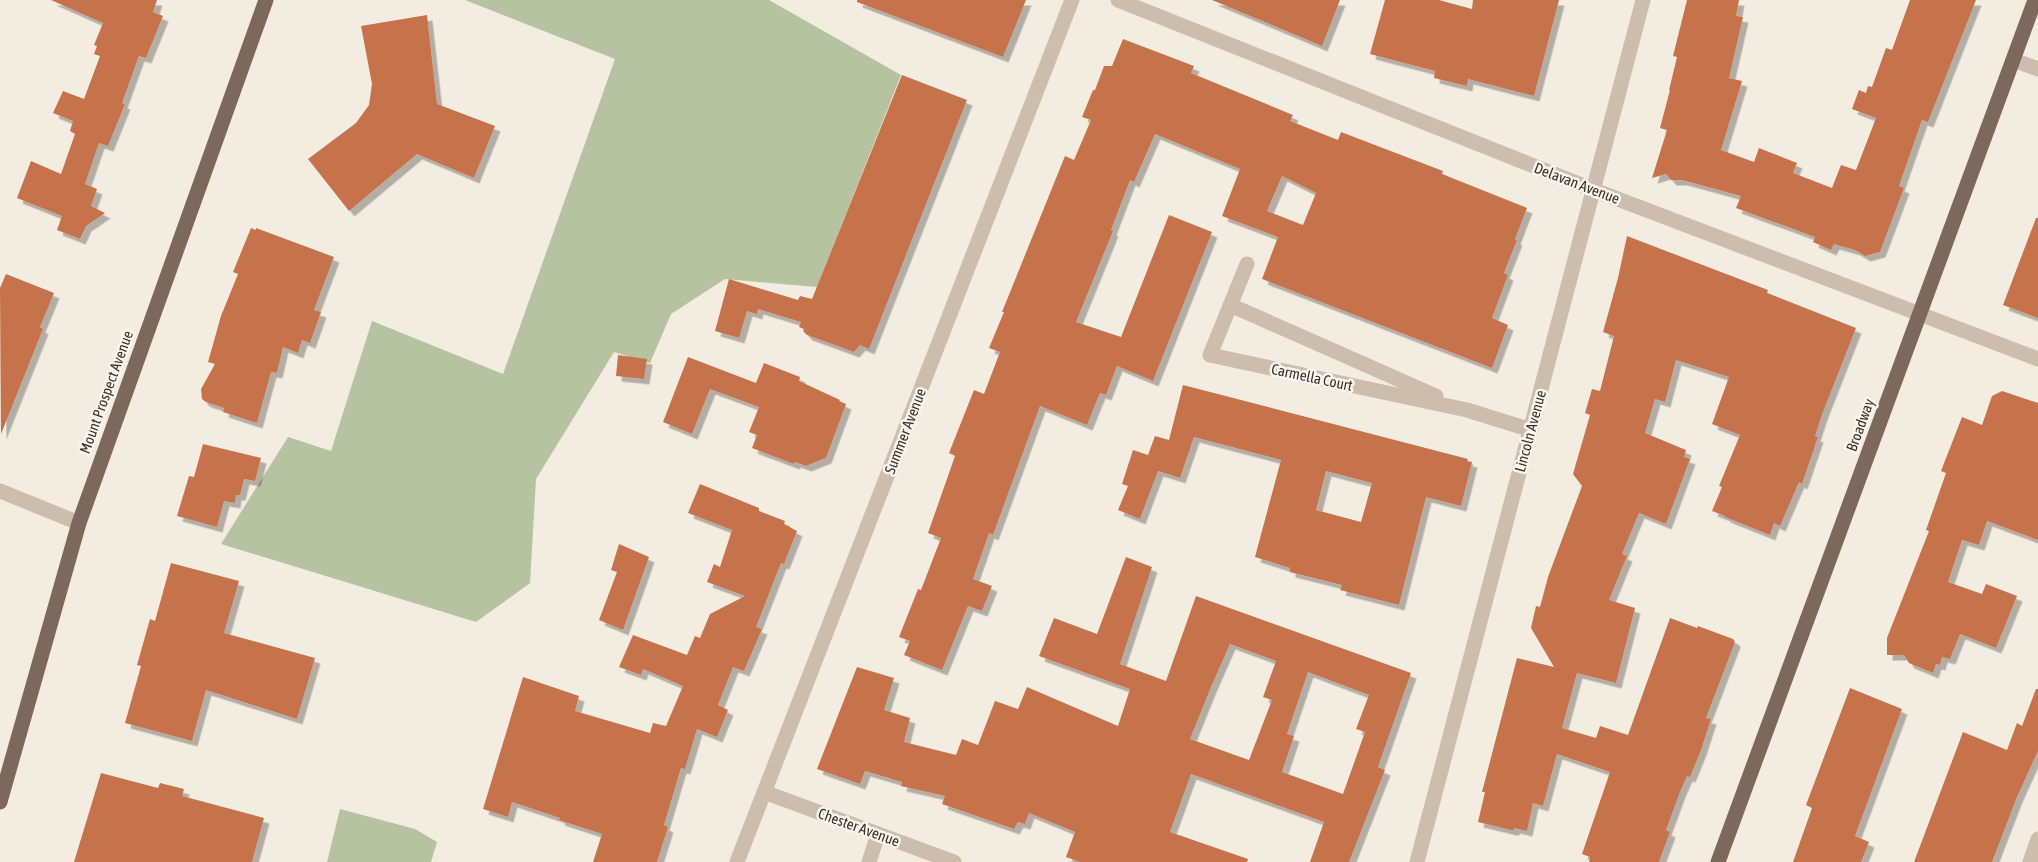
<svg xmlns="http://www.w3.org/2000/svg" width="2038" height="862" viewBox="0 0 2038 862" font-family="'Asap Condensed',sans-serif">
<defs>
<filter id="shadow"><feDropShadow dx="5.5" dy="5.5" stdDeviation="0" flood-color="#0004"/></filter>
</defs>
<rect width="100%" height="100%" fill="#f3ece1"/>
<path fill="#b5c3a0" d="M465,0H769L901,75L817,287L725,279L671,314L650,363L614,352L536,479L530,583L476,622L221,544L288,437L331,451L372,321L503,374L615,59Z
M340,809L415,829L437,842L431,862H327Z"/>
<path fill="#c6734c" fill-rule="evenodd" filter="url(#shadow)" d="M51,0H157L153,12L163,16L146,58L139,56L122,103L125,104L108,146L99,143L85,184L97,189L91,206L105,213L86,226L80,239L57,230L62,216L17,198L31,161L61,174L75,134L70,131L73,121L53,113L63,91L84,99L100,56L94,54L97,46L94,45L103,23Z
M857,0H1026L1003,57L857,2Z
M1212,0H1340L1322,46Z
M1385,0H1439L1472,9L1473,0H1559L1534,96L1468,79L1467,86L1434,78L1435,71L1370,54Z
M1687,0H1739L1736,16L1743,17L1729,78L1742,81L1721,150L1754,162L1759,148L1797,163L1793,173L1832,188L1841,165L1856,170L1876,118L1852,109L1859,90L1866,93L1868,86L1872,87L1886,48L1892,50L1910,0H1976L1928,122L1922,120L1899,186L1904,188L1880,252L1865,256L1855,250L1834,244L1831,250L1813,242L1815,237L1736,208L1741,196L1682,180H1671L1666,174L1652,178L1667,130L1660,128L1670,90H1669L1677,57L1673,56Z
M427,15L437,104L495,126L474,178L417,154L349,211L308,159L356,123L369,105L372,84L361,26Z
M1123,39L1194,66L1191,73L1293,115L1290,121L1338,140L1341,132L1443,171L1442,174L1527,208L1515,239L1517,240L1504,273L1508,275L1492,318L1508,325L1492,368L1262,279L1278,237L1222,216L1240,169L1155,134L1134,182L1130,180L1111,230L1113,231L1076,322L1121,337L1169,215L1212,232L1153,381L1117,366L1106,395L1100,393L1087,425L1040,406L993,535L989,533L973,579L992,586L982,611L968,606L942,670L904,655L910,641L899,637L918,589L921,590L941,538L928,533L955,456L949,453L974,390L984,394L1000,352L989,348L1004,312H1002L1065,156L1074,160L1091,120L1082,117L1093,90H1095L1104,66H1112ZM1282,176L1316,193L1303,225L1267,211Z
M902,75L967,100L869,349L860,345L854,352L807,335L803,331L804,329L799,327L801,322L758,309L757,314L747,311L739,338L715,331L729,279L798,300L800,296L812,299Z
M2036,218H2038V318L2003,305Z
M251,228L256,230V228L334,257L314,310L321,312L310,343L302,340L298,353L283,347L277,373L271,372L257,423L223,412L224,408L206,402L202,399L201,389L215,364L208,362L221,316L238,274L233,272Z
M1627,236L1768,290L1767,293L1856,328L1823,412L1815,436L1818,437L1802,484L1799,482L1780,526L1774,523L1770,535L1725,517V516L1712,511L1722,487L1719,486L1740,435L1712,424L1729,377L1676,360L1665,402L1655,399L1645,433L1686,450L1684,457L1690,459L1666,524L1639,513L1622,554L1627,556L1609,600L1635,608L1616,683L1577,673L1562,728L1596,738L1600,726L1628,735L1670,618L1697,628L1698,626L1733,639L1735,642L1706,718L1711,719L1701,750L1690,777L1687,776L1680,792L1666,830L1670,832L1659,862H1589L1590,857L1582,854L1610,772L1557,754L1543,806L1533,803L1527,831L1514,828V830H1511L1478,822L1485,792H1482L1517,658L1554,667L1531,628L1536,606L1540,607L1548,577L1582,486L1573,474L1590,415L1585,413L1592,389L1600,391L1614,336L1603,332L1618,278Z
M6,274L54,293L40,327L43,329L1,434L0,288Z
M618,355L647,359L644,379L616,376Z
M688,357L756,383L764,363L800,377L799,381L840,400L839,401L846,404L826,458L806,466L795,462L794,464L752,448L757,435L749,432L759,407L710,389L692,434L663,422Z
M1183,385L1468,459L1467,461L1472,462L1461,506L1426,497L1399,605L1340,590L1342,585L1290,572V568L1255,557L1281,460L1194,437L1180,478L1158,471L1140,519L1118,510L1128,486L1122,484L1133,450L1148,455L1155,436L1169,440ZM1326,471L1372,483L1361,522L1316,510Z
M2002,391L2038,403V540L1987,521L1979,545L1962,540L1948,582L1982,594L1986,584L2017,596L1996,648L1960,634L1950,659L1942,657L1940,665L1936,664L1933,673L1909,663L1904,655H1887V638L1929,531L1926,530L1946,473L1941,471L1962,417L1982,425L1992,396Z
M203,444L261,458L255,481L244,479L240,495H236L235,503L224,501L217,527L177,516L189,476L194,477Z
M700,484L759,508V511L785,521L784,524L797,531L784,564L781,563L756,627L762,629L744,671L733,667L718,705L728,710L717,737L697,729L685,769L681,768L664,825L668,827L657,862H593L602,834L559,820L560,818L512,802L508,817L483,809L523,677L579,696L575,711L650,733L653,723L666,726L683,686L643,669L641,675L619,667L633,635L687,655L695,636L700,638L710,614L745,596L707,582L714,564L720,567L732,530L688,513Z
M619,544L649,557L623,630L599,620L617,572L611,570Z
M1126,557L1152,567L1120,664L1166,681L1196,596L1411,673L1378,767L1385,770L1349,862H1310L1324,822L1191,774L1170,832L1248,859L1247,862H1080L1066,857L1075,832L1029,813L1025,824L1018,822L1014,829L942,804L945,796L901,786L902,782L865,771L860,784L817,769L857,667L894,678L884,710L910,718L904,742L956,755L962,739L978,745L995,701L1018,709L1027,687L1118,726L1130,689L1039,656L1054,618L1097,634ZM1230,644L1276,661L1263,697L1272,700L1249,760L1190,739L1211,687ZM1308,672L1369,695L1356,729L1365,732L1343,794L1282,772L1294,736L1287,734Z
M171,563L239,581L224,633L315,658L297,719L206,690L192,741L125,723L141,666L137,665L150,619L155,621Z
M1850,688L1902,709L1855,836L1869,842L1861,862H1793L1812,808L1806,805Z
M2036,689H2038V751L2017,797L1992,862H1914L1963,732L2007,750L2017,723L2022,726Z
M101,773L158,788L160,783L184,789L182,796L264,818L252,862H74Z"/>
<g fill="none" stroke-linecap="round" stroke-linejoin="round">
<path stroke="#ccbdac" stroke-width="15" d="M1118,0L1594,190L2038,359
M2013,60L2038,69
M1247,264L1210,355L1467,410L1531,430
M1230,305L1436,396
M0,491L79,523
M764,792L954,862
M737,862L1072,0
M869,862L878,834
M1417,862L1643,0
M2030,862L2038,839"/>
<path stroke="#7c695c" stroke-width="15" d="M0,802L79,523L266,0
M1718,862L2035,0"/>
</g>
<g text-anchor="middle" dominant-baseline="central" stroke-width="5" stroke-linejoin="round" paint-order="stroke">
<g font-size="15" fill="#3a312b" stroke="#fbf6ed">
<text transform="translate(1577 183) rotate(21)">Delavan Avenue</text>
<text transform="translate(1312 377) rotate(12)">Carmella Court</text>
<text transform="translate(106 392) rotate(-70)">Mount Prospect Avenue</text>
<text transform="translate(1860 425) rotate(-70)">Broadway</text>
<text transform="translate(905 431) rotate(-69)">Summer Avenue</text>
<text transform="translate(1530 431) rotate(-75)">Lincoln Avenue</text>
<text transform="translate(859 827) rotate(20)">Chester Avenue</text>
</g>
</g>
</svg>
